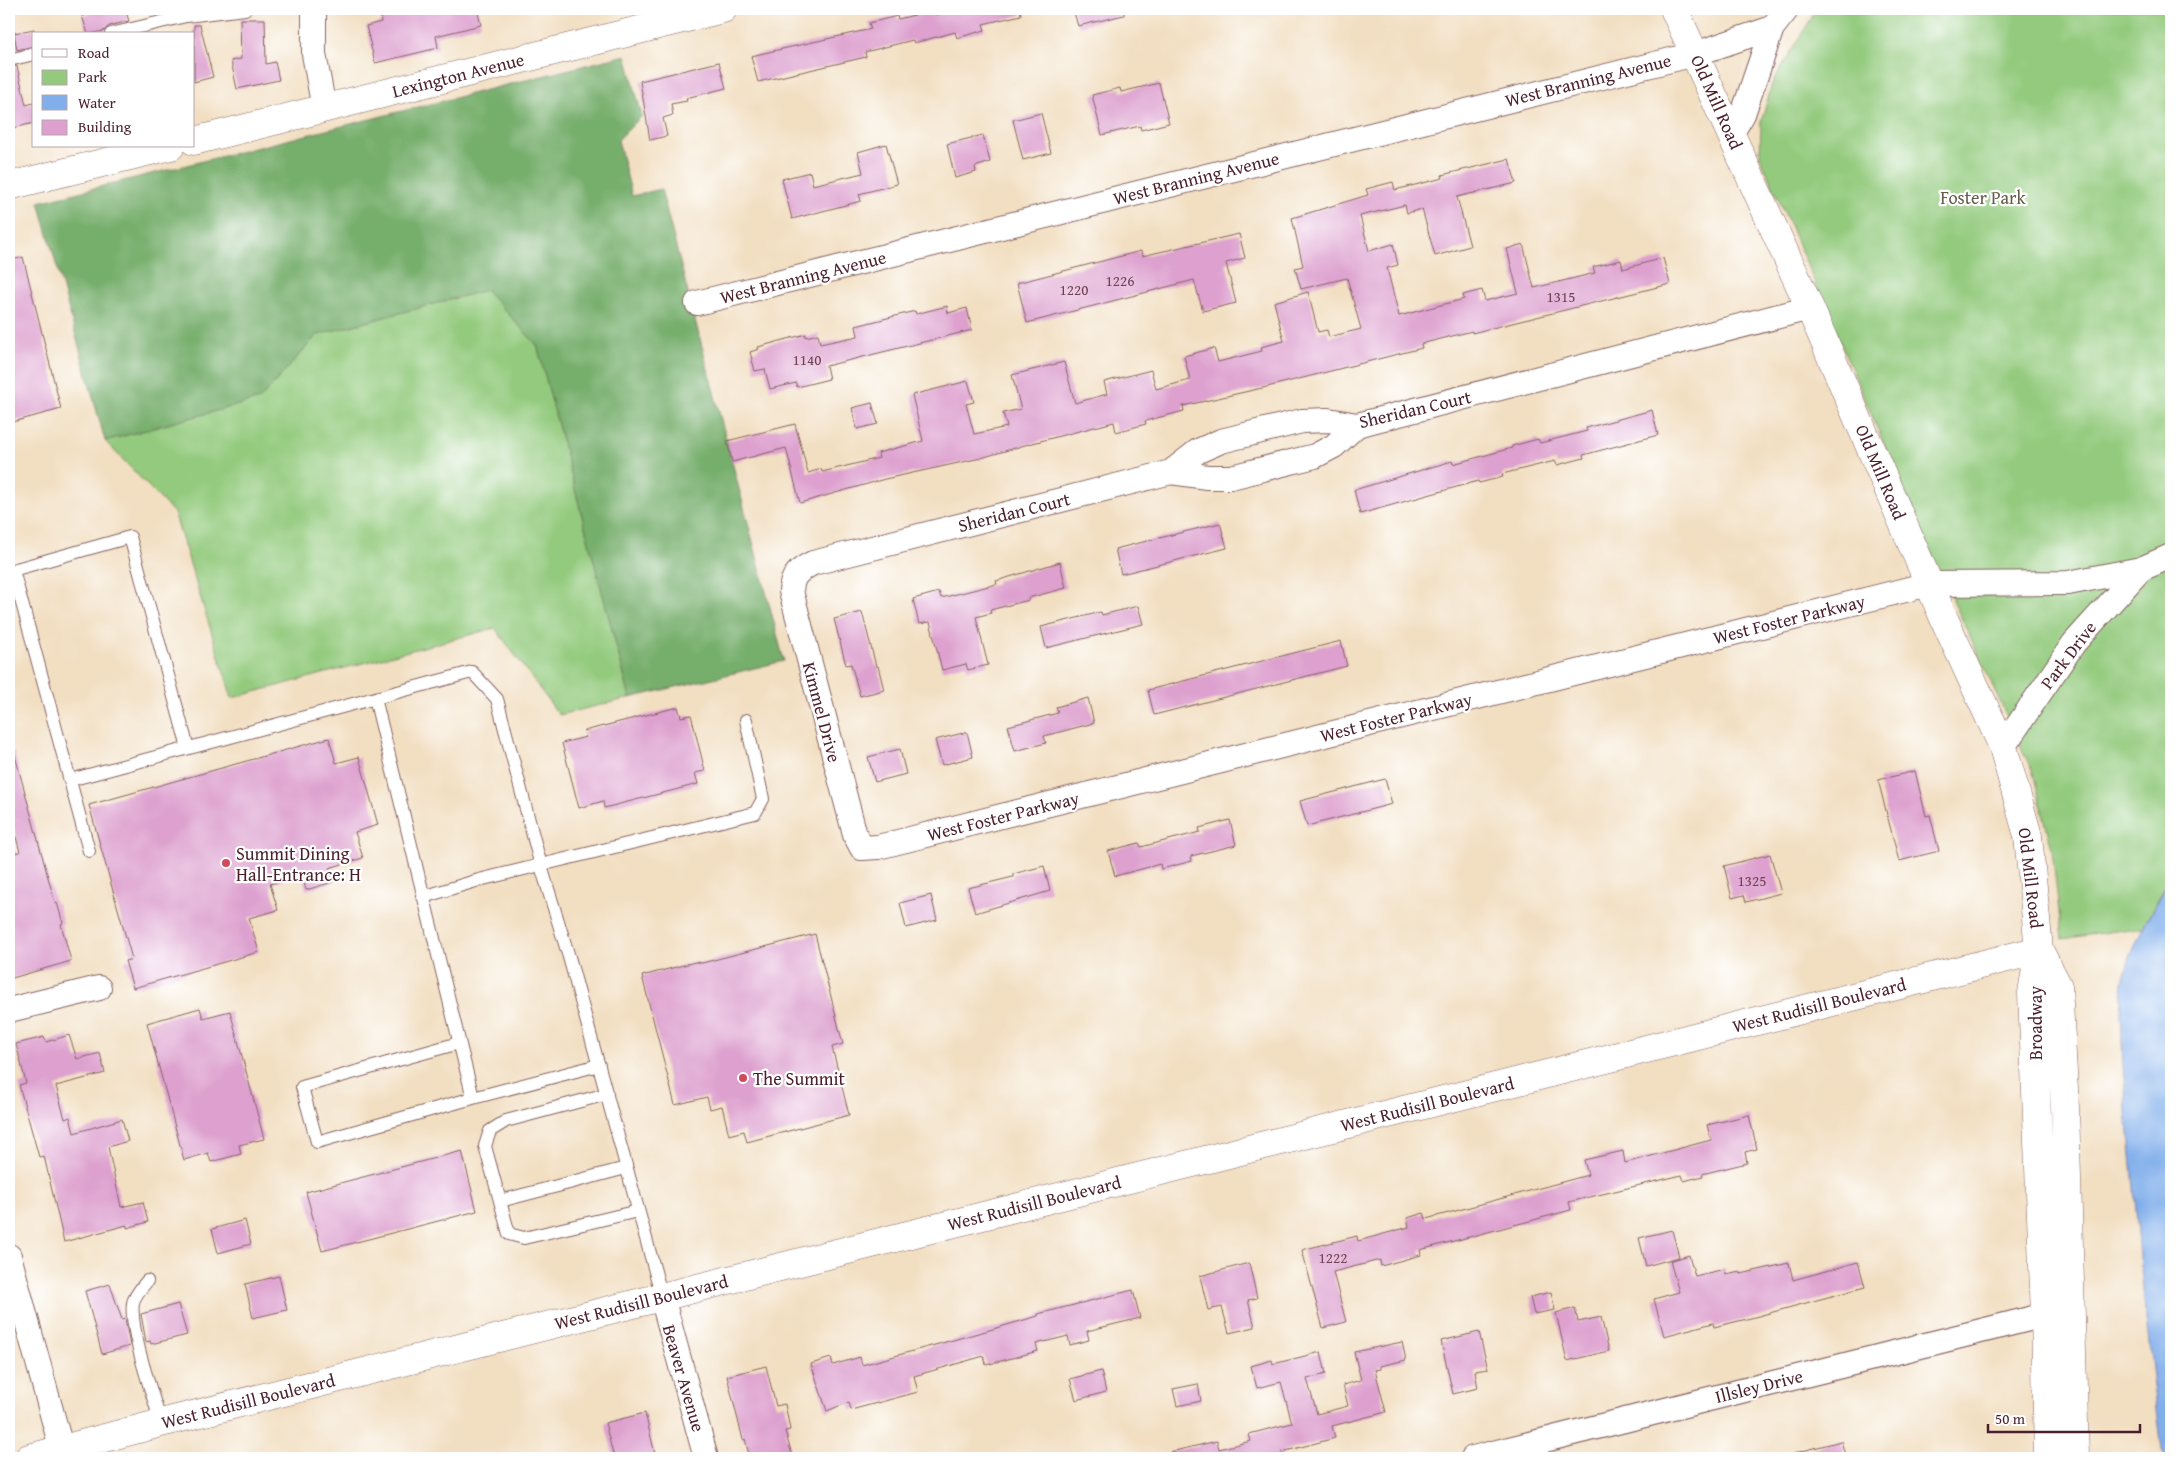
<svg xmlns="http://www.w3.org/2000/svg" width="2180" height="1467" viewBox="0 0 2180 1467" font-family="'Gentium Book Plus',serif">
<rect width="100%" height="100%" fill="#fff"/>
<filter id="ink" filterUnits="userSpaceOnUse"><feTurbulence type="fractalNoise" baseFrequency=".02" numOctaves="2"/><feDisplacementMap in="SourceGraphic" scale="10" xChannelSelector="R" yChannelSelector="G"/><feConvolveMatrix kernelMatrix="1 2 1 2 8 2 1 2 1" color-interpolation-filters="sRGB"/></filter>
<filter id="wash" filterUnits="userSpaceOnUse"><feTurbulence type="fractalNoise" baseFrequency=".0096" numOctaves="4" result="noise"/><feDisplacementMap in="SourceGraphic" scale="20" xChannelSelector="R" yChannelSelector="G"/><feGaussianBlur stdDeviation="1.12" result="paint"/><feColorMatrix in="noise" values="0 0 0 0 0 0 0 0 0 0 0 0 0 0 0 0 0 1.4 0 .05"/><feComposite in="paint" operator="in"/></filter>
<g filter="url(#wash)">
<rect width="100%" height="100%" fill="#f2dfc2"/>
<path fill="#93ca7d" stroke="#6e7454" d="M1817,9H2171V875L2143,927L2062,939L2052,849L2033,773L1929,548L1760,156L1761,122L1773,81Z
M486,290L537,345L630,698L559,715L495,628L232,698L174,513L105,441L260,399L317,335Z"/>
<path fill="#76ae6c" stroke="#60664c" d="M626,55L642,116L618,140L632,196L661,189L784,661L630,698L537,345L486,290L317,335L260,399L105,441L39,202Z"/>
<path fill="#81afeb" stroke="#66678b" d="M2171,878V1458H2163L2145,1312L2123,1066L2121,1013L2123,982L2129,960L2143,927Z"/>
<g id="blocks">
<path fill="#dda0cf" d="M106,9H125L129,21L109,26L104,31L88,34L82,16Z
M379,9H477L481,25L436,36L438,48L375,63L366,26L381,22Z
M960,9H1020L1021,15L983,24L985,30L957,38L955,32L914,43L913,40L865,52L866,57L758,82L751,56L871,29L869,23L897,16L898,19L935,10L936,15Z
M1073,9H1124V15L1078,26Z
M240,19H265L266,64L275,62L279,80L237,89L231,61L241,59Z
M194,25H200L213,77L194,82Z
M34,29V46L17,50L14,33Z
M719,62L726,88L686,98L687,101L671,104L673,115L663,118L667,136L650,140L640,81Z
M17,66L26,105L34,103V123L9,129V68Z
M1159,83L1169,123L1141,130L1140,126L1102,135L1092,95L1120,88L1121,92Z
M1041,113L1051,153L1023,160L1013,120Z
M983,135L990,162L975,167L976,172L955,178L947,144Z
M886,144L897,184L859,194L861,201L792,219L782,179L810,172L813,185L863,173L858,152Z
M1509,159L1516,183L1457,197L1470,246L1435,256L1422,209L1407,213L1405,205L1360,216L1369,251L1393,244L1398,265L1387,268L1399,316L1464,299L1463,295L1482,290L1485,301L1518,293L1507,249L1523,244L1534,288L1595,273L1593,267L1621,260L1623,269L1663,258L1670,284L1472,333V331L1421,344L1422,348L1271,386L1183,406L1184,411L1145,421L1146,424L1116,432L1114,422L1025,445L981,458L885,479L800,503L786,448L732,462L727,441L795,424L808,473L821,469L822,472L879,458L878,453L923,441L912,395L968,381L974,402L966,404L974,434L1007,427L1003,413L1021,409L1012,375L1064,362L1075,403L1107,394L1104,382L1151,370L1156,389L1190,380L1184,356L1214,348L1218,362L1262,351L1261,347L1284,341L1274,302L1308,292L1318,332L1327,330L1329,337L1361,329L1347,278L1301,289L1295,268L1303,266L1292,218L1368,195L1366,189L1393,182L1395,190L1443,178L1442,175Z
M1239,234L1245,258L1226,263L1236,303L1203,311L1194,280L1027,323L1017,283L1141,251L1142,256Z
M23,257L61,409L9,423V261Z
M947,306L948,313L967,308L972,330L826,366L829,379L797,387L796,383L770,389L765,369L755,371L750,352L759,349L758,347L806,334V337L818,334L820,344L858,336L856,326L915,311L916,314Z
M872,403L878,424L857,429L852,408Z
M1652,410L1658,435L1583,455L1584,458L1557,465L1555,461L1502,474L1503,477L1479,483L1478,481L1360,514L1354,490L1452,461L1453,464L1512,448V446L1538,439L1540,443L1587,431L1586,428Z
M1220,523L1227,548L1121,574L1115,549Z
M1060,562L1066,588L1028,598L1029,600L990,610L991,613L976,617L988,665L968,670L966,664L942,670L930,622L919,624L913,599L939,592L941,598L997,584L996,581Z
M1138,606L1143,624L1046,648L1041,627L1101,612L1102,615Z
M862,612L876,666H878L884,690L860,696L851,664L846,665L834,619Z
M1341,641L1347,666L1154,715L1148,690Z
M1088,698L1094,723L1044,736L1046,743L1015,751L1008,726L1058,713L1056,707Z
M678,707L681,717L691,715L705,771L695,773L698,784L604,808L603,801L579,808L562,743L586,737L584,731Z
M967,732L973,757L942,765L935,740Z
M329,738L336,763L359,757L378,825L355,832L363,858L329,868L333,882L306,890L302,875L270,884L278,910L249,918L259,952L133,988L125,961L132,959L89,805Z
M900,749L906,774L875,782L868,757Z
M14,752L55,903H57L63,923L61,924L71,961L9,979V853L20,852L9,811V753Z
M1915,771L1926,816L1930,815L1939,851L1899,861L1878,780Z
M1385,779L1392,804L1307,826L1300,801Z
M1230,820L1236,845L1191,856L1192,861L1161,869L1160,864L1115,876L1108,851L1139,843L1141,847L1200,832L1199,828Z
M1770,854L1781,893L1746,902L1744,895L1732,898L1724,866Z
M1044,866L1050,891L975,913L968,888L1013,877V874Z
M931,895L937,920L906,928L900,903Z
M815,934L843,1044L832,1047L849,1115L747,1142L744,1131L729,1135L722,1106L710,1109L707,1097L675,1105L642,976L695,962L702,963Z
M200,1008L203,1018L230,1011L264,1139L239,1145L241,1154L211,1162L208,1153L184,1160L147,1023Z
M69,1035L77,1059L100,1053L105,1073L56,1086L65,1119L70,1117L74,1133L122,1119L128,1141L108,1147L121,1207L143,1202L148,1222L127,1228V1225L64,1242L44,1156L39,1157L19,1085L26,1083L16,1044L44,1037L46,1042Z
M1749,1115L1757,1149L1745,1152L1747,1163L1702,1174L1703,1176L1684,1181L1682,1175L1569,1202L1571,1210L1420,1250L1421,1255L1381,1266L1380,1260L1333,1272L1346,1322L1323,1328L1302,1250L1357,1236L1358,1241L1409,1227L1407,1218L1424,1213L1426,1219L1588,1175L1584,1160L1623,1151L1625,1163L1711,1140L1707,1125Z
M462,1151L477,1211L322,1251L306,1192Z
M245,1220L251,1244L218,1253L212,1229Z
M1672,1230L1679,1257L1646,1266L1639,1238Z
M1689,1255L1695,1276L1725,1269L1726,1274L1740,1271L1741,1274L1789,1263L1793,1280L1858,1262L1865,1287L1751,1318L1714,1327L1713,1323L1664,1336L1654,1299L1679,1292L1670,1261Z
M1249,1263L1257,1298L1248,1300L1255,1327L1229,1333L1222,1307L1208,1310L1200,1276Z
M279,1276L287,1310L253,1318L245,1284Z
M110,1284L122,1320L125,1319L130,1346L102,1354L85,1291Z
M1133,1290L1140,1318L1087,1331L1089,1340L1070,1345L1068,1336L1036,1344L1038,1351L986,1365L984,1356L914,1376L918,1392L851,1410L849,1402L827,1411L811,1364L831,1358L833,1365L860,1357L862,1365L993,1329L1038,1316V1314Z
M1551,1292L1555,1310L1534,1314L1530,1297Z
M178,1304L187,1335L151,1344L150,1341L146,1342L141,1314Z
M1575,1308L1578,1322L1601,1317L1609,1351L1567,1361L1556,1313Z
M1479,1332L1488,1369L1475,1371L1478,1388L1453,1394L1441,1341Z
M1402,1342L1406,1360L1380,1366V1369L1375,1370L1386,1412L1332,1426L1335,1438L1282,1452L1283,1458H1170V1452L1217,1441L1219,1449L1251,1441L1249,1434L1292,1423L1281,1382L1257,1388L1251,1366L1272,1360L1273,1364L1321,1352L1326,1374L1307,1379L1317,1414L1348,1406L1343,1385L1361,1380L1354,1352Z
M766,1366L776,1406L785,1404L790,1430L785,1431L793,1458H750L745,1439L743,1440L727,1376Z
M1101,1371L1106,1392L1076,1400L1070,1379Z
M1198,1384L1201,1401L1177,1406L1173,1389Z
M645,1413L656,1458H614L605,1423Z
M1841,1441L1846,1458H1796L1795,1453Z"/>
</g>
</g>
<g filter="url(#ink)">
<use href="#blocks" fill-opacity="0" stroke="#856260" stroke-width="1"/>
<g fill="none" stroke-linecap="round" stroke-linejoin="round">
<defs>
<path id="service" d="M111,34L186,16L245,9
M9,60L34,54
M13,570L89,851
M9,571L130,537L188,748
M375,698L473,1098L599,1065
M70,780L472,672L497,699L541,866L569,957L662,1297
M423,897L479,880L755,813L763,799L746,720
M459,1043L302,1087L317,1142L473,1098
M607,1094L506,1121L490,1131L485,1146L509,1234L524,1238L638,1211
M500,1201L626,1168
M147,1281C142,1287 134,1296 133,1303C129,1329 153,1396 161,1423"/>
<path id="minor" d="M314,9V54L324,109
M1731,134L1743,114L1772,28
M697,303L1695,54L1772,28L1787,9
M1810,308L1357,425L1328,420L1302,421L1221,441L1198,451L1171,472L813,563C799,570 792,575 791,591L855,835L862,848L878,847L1929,584L2068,583L2141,569L2074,643L2003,747
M1171,472L1207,477H1231L1315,456L1334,446L1357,425
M2141,569L2171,556
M9,1010L99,988
M9,1256L64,1458
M662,1297L706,1458
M1473,1458L2045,1315"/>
<path id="tertiary" d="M194,141L723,9
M9,186L171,146
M29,1458L161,1423L2039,950"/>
<path id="secondary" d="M1674,9L1810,308L1946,623L2003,747L2028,836L2039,950L2032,993L2045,1315L2048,1458
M2039,950L2058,986L2065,1107L2075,1458"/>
</defs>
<use href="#service" stroke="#856260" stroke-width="14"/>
<use href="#minor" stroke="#856260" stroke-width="26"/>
<use href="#tertiary" stroke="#856260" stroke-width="29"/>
<use href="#secondary" stroke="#856260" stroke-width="29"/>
<use href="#service" stroke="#fff" stroke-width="12"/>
<use href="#minor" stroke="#fff" stroke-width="24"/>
<use href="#tertiary" stroke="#fff" stroke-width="28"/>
<use href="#secondary" stroke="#fff" stroke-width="28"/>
</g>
</g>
<g fill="#d1495b" stroke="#fff" stroke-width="2">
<circle cx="226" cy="863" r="5"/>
<circle cx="743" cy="1078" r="5"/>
</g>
<g text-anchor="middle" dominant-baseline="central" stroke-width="4.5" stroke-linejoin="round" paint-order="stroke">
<g font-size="15" fill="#6f3f54">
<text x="1120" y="280">1226</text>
<text x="1074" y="289">1220</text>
<text x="1561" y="296">1315</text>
<text x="807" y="359">1140</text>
<text x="1752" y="880">1325</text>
<text x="1333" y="1257">1222</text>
</g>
<g font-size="18" fill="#4a1f2b" stroke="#fff">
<text transform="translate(458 75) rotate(-14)">Lexington Avenue</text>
<text transform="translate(1588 80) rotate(-14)">West Branning Avenue</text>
<text transform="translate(1717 102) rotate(66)">Old Mill Road</text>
<text transform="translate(1196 178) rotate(-14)">West Branning Avenue</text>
<text transform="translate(803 277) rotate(-14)">West Branning Avenue</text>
<text transform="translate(1415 409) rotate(-13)">Sheridan Court</text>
<text transform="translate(1881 472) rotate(67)">Old Mill Road</text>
<text transform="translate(1014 512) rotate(-14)">Sheridan Court</text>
<text transform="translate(1789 619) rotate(-14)">West Foster Parkway</text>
<text transform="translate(2068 655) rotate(-53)">Park Drive</text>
<text transform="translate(822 712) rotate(75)">Kimmel Drive</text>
<text transform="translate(1396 717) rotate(-14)">West Foster Parkway</text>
<text transform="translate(1003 816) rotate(-14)">West Foster Parkway</text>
<text transform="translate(2031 878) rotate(83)">Old Mill Road</text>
<text transform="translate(1819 1005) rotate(-14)">West Rudisill Boulevard</text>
<text transform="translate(2035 1023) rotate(-90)">Broadway</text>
<text transform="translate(1427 1104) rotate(-14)">West Rudisill Boulevard</text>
<text transform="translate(1034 1203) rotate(-14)">West Rudisill Boulevard</text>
<text transform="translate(641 1302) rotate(-14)">West Rudisill Boulevard</text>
<text transform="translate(684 1378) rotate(74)">Beaver Avenue</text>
<text transform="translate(1759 1386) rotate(-14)">Illsley Drive</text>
<text transform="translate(248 1401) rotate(-14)">West Rudisill Boulevard</text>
</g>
<g font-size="18" fill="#645b48" stroke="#fff">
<text x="1983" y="197">Foster Park</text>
</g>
<g font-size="18" fill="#4a1f2b" stroke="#fff" text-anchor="start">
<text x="236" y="853">Summit Dining<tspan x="236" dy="21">Hall-Entrance: H</tspan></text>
<text x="753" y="1078">The Summit</text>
</g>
</g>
<rect width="2180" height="1467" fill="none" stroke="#fff" stroke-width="30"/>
<rect x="32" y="32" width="162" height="115" fill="#ffffff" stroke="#b7a5aa"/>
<rect x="42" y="49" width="25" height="8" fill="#ffffff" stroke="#b7a5aa"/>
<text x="78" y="58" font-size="15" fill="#4a1f2b">Road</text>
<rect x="42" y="70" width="25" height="15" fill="#93ca7d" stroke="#b7a5aa"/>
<text x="78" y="82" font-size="15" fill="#4a1f2b">Park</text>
<rect x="42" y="95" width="25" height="15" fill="#81afeb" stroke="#b7a5aa"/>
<text x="78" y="108" font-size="15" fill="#4a1f2b">Water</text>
<rect x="42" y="120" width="25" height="15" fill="#dda0cf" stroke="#b7a5aa"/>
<text x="78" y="132" font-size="15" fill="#4a1f2b">Building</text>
<path d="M1988 1424v8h152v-8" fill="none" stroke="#4a1f2b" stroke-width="2.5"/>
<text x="1995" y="1424" font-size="15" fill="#4a1f2b" stroke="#ffffff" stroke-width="4" paint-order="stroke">50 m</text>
</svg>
